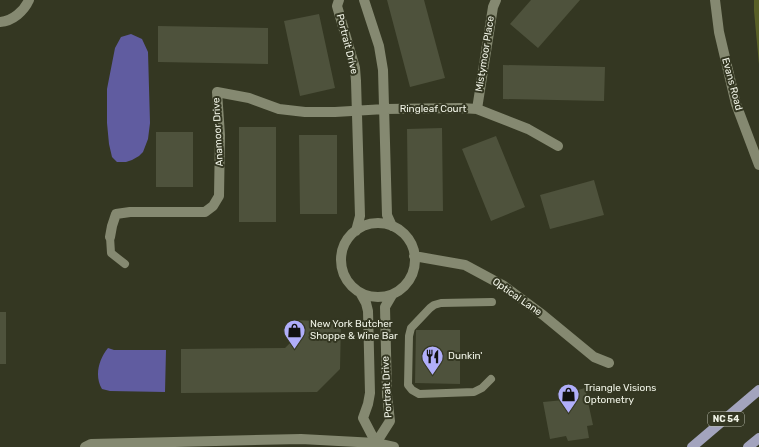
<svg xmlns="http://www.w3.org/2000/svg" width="759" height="447" viewBox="0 0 759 447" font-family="Rubik,sans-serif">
<rect width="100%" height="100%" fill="#343722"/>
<path fill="#585f27" d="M754,0H759V64L754,11Z"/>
<path fill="#605ca0" d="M131,34L142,39L148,52L150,123L148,139L143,152L139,156L132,160L126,162H117L112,157L109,144L107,123V89L115,48L121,37Z
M108,348L114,350H166L165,392L110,391L102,389C94,376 99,359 108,348Z"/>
<path fill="#4e523c" d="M387,0H424L445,78L410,87Z
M531,0H580L538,48L510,24Z
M319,14L335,88L300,96L284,21Z
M158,26L268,28V64L158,62Z
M503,65L605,67L604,101L503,99Z
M239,127H276V222H239Z
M442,128L443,211H408L407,129Z
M156,132H193V187H156Z
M299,135H337V214H300Z
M496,136L525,207L491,221L462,149Z
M594,180L604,215L550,229L540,195Z
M0,312H6V364H0Z
M294,320L341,322L340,369L317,392L181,393V349L285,348L294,339Z
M416,330H460V384L415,383Z
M585,388L593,425L587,426L589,438L568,441L566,436L550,439L543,402L564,400V394Z"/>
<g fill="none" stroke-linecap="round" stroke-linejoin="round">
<path stroke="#858971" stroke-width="8" d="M110,237L111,253L125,264
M491,379L482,388L474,392L419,394L412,390L408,385L409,336L411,328L430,308L434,305L441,303L492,302"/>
<path stroke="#858971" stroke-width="10" d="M339,0L337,6L355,68L356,81L360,216L356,231
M364,0L379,46L383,70L387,215L392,226
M0,22C13,21 24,11 29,0
M477,109L493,7L496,0
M341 260a37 37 0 1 1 74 0a37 37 0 1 1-74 0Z
M110,237L112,226L116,214L130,212H205L213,206L219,196L220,135L217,92L249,98L279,109L305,112H335L385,109L461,108L477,109L528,129L558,146
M414,256L465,265L504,286L543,315L594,357L609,363
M361,294L366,303L368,311L370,393L368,404L363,418L376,443
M376,443L390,421L387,395L385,307L392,295"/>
<path stroke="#858971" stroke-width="10" d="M715,0L719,32L736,104L759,165
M85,447L91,444L301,439L376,443L394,447"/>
<path stroke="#a3a4be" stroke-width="10" d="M692,447L759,390
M748,447L759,438"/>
</g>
<defs>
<symbol id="shop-pin" viewBox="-11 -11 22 30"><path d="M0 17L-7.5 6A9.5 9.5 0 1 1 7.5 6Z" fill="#b0aefa" stroke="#343722"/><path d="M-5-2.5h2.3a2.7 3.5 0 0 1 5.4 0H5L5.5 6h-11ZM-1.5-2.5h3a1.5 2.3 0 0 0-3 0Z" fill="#111"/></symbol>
<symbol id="restaurant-pin" viewBox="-11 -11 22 30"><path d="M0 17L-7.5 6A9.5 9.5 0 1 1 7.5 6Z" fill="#b0aefa" stroke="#343722"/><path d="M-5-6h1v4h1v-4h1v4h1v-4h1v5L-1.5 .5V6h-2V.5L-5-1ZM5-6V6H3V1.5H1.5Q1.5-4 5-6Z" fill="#111"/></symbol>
</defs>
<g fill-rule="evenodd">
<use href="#shop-pin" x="282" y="318" width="25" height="34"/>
<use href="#restaurant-pin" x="420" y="344" width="25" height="34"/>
<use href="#shop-pin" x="556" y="382" width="25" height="34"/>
</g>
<g text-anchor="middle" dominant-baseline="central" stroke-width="4" stroke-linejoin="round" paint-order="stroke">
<rect fill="#343722" stroke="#b8bbac" stroke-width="1" x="708" y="412" width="36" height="14" rx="3"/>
<g font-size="9" font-weight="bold" fill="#f1f4e7">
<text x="726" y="419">NC 54</text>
</g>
<g font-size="10" fill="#f1f4e7" stroke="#343722">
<text transform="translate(347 44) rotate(76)">Portrait Drive</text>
<text transform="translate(485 54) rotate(-81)">Mistymoor Place</text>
<text transform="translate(732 84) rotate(75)">Evans Road</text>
<text x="433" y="109">Ringleaf Court</text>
<text transform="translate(218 132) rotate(-93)">Anamoor Drive</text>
<text transform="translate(517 297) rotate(35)">Optical Lane</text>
<text transform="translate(387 387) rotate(-93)">Portrait Drive</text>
</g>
<g font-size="10" fill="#f1f4e7" stroke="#343722" text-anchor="start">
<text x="310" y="324">New York Butcher<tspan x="310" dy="12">Shoppe &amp; Wine Bar</tspan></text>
<text x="448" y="356">Dunkin'</text>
<text x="584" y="388">Triangle Visions<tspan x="584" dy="12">Optometry</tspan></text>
</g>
</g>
</svg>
